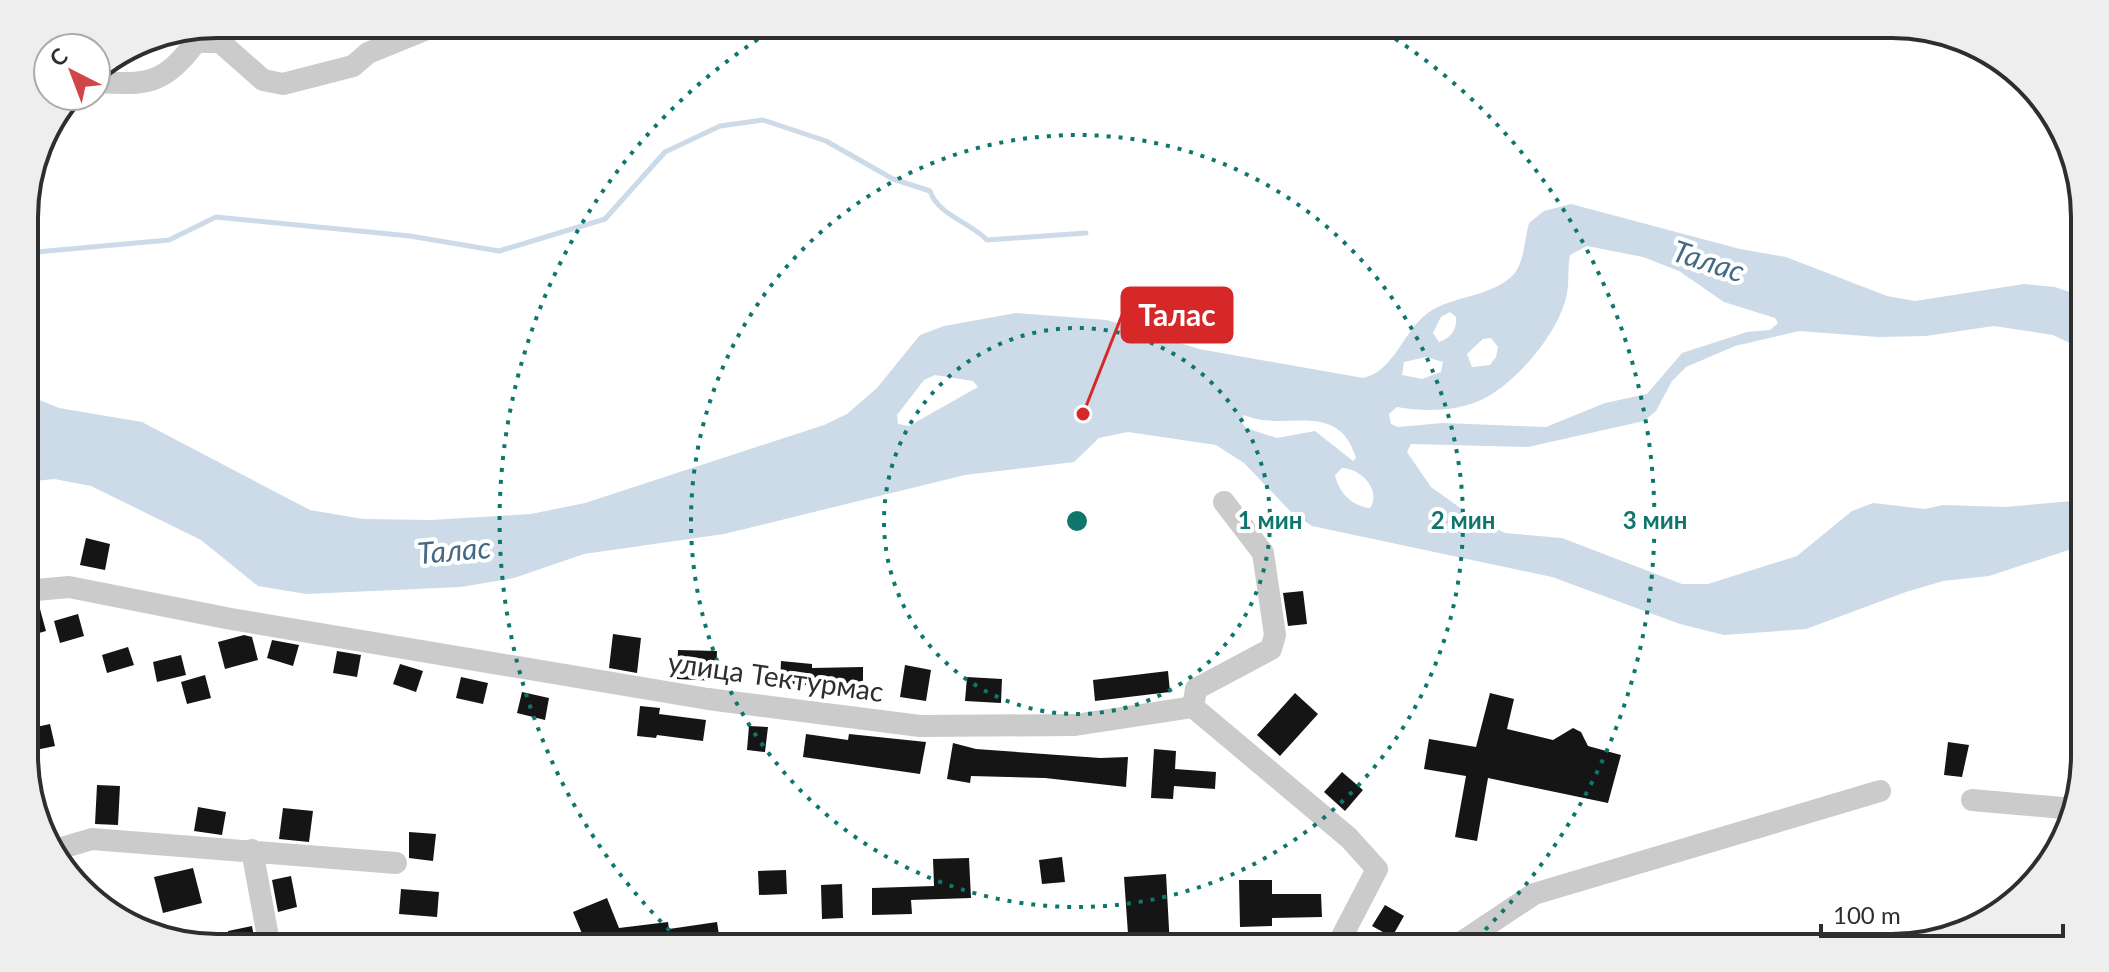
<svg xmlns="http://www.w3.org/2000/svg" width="2109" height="972" viewBox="0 0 2109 972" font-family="Lato,sans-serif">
<rect width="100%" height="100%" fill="#fff"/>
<path fill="#ccdbe7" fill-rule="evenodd" d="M1571,204L1740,249L1786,257L1887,296L1915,301L2024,284L2055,287L2084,297V350L2053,335L1994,326L1926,336L1878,337L1799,331L1735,346L1686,367L1672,381L1656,411L1644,421L1528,447L1411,444L1407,452L1431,487L1473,517L1505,533L1562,538L1682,584H1708L1797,556L1852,511L1873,503L1925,509L1943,505L2005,507L2084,500V545L1989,576L1943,581L1906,592L1806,629L1724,635L1680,624L1552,577L1312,526L1291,512L1244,463L1216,445L1128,432L1099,438L1074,462L965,475L724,534L584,554L514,578L461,587L306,594L258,586L201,540L91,486L54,479L25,482V394L59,408L142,422L310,510L363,519L431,520L531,514L585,503L824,425L847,414L877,388L920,335L944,326L1016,313L1107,320L1199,349L1363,378C1392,372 1402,336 1423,317C1449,294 1486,300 1512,276C1525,263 1524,240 1529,223L1544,211ZM1587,246L1643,257L1679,271L1724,302L1775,318L1778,323L1770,330L1747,332L1682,353L1647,394L1605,403L1546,427L1443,423L1398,427L1391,424L1389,414L1397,407C1425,412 1460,412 1487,397C1519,379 1557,334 1566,298C1570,284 1567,269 1570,255ZM1450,312L1456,317C1457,330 1451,338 1439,342L1433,333L1441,317ZM1491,338L1498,347L1496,357L1490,365L1472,367L1467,354L1483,339ZM1426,357L1443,362L1441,372L1422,379L1402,375L1404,362ZM935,375L973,381L978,387L909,426L898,424L897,415L924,380ZM1244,415C1284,433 1338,398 1356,458L1353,461L1315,431L1277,438L1246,428L1240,420ZM1342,468C1361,468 1382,491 1370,508C1352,506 1339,493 1335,475Z"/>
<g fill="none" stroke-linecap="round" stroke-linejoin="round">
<path stroke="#ccdbe7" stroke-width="5" d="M25,253L169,240L216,217L410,236L499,251L605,219L665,152L720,126L763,120L826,141L893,179L930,191C938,215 970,222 987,240L1086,233"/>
</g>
<path fill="#151515" d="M86,538L110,544L105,570L80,565Z
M1303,591L1307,624L1288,626L1283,593Z
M40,609L46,631L25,637V613Z
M78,614L84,636L60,643L54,621Z
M613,634L641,638L637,673L609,668Z
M244,635L252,637L258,660L225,669L218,642Z
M272,640L299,645L293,666L267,658Z
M128,647L134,665L107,673L102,655Z
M678,650L717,651L716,681L677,679Z
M337,651L361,655L357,677L333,673Z
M181,655L186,675L157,682L153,662Z
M781,661L812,664V668L863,667V691H831V687L780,683Z
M400,664L423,671L416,692L393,684Z
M905,665L931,670L926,701L900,697Z
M1168,671L1170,692L1095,701L1093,680Z
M205,675L211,698L187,704L181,682Z
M461,677L488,683L483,704L456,698Z
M967,677L1002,679L1001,703L965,701Z
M522,692L549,698L545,720L517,713Z
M1295,693L1318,714L1280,756L1257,735Z
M1490,693L1514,699L1507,729L1553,740L1573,728L1581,732L1588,746L1621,755L1608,803L1488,778L1477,841L1455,837L1466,776L1424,769L1429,739L1476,747Z
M640,706L660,708L659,714L706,720L703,741L657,735L656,738L637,736Z
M50,724L55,746L31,751L27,729Z
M749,726L768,727L765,752L747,750Z
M806,734L848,740L849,734L926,742L920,774L803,757Z
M1948,742L1969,745L1962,777L1944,775Z
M953,743L976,749L1100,758L1128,757L1126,787L1045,778L971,776L970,783L947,779Z
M1154,749L1176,751L1175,769L1216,772L1215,789L1174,786L1173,799L1151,798Z
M1342,772L1363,790L1345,811L1324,792Z
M97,785L120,786L118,825L95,824Z
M198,807L226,812L222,835L194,831Z
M283,808L313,811L309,842L279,839Z
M409,832L436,834L433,861L409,858Z
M1062,857L1065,882L1042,884L1039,860Z
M969,858L971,898L911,900L912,914L872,915V888L934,886L933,859Z
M193,868L202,903L163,913L154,877Z
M786,870L787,894L759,895L758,871Z
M1166,874L1170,947L1129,948L1124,877Z
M291,876L297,907L278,912L272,880Z
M1239,880H1272V894H1321L1322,917L1272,918V926L1240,927Z
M842,884L843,918L822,919L821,885Z
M401,889L439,892L437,917L399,914Z
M607,898L619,928L668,922L669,929L717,922L721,948H638L636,933L600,948H588L573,912Z
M1385,905L1404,916L1392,937L1372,926Z
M252,926L256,948H231L228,931Z"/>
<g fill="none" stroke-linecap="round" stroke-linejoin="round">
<path stroke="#cbcbcb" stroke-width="22" d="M96,82C148,85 163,85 196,42H220L263,80L283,84L353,66L368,53L439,24
M25,591L69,587L231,619L708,699L920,726L1075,725L1193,707L1349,838L1377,869L1336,948
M1193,707L1196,689L1271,649L1275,635L1263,553L1224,502
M1972,800L2074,809
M55,850L92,839L396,863
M252,850L270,948
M1069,944L1080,948
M1453,948L1534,894L1880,791"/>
</g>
<g fill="none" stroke="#0f766e" stroke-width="4" stroke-dasharray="4 8">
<circle cx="1077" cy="521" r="193"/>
<circle cx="1077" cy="521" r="386"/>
<path d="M687 947A578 578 0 0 1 779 26M1375 26A578 578 0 0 1 1467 947"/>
</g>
<g text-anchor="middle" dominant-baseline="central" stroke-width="8" stroke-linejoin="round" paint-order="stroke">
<g font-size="28" fill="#2e2e2e" stroke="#fff">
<text transform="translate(776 676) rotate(8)">улица Тектурмас</text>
</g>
<g font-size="30" font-style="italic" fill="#466a86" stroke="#fff">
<text transform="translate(1709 260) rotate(18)">Талас</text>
<text transform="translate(454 549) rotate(-5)">Талас</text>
</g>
</g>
<path d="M0 0H2109V972H0ZM217 38H1892A179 179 0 0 1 2071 217V755A179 179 0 0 1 1892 934H217A179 179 0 0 1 38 755V217A179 179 0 0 1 217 38Z" fill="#eee" fill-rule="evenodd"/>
<path fill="none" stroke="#2e2e2e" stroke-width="4" d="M217 38H1892A179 179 0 0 1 2071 217V755A179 179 0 0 1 1892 934H217A179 179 0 0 1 38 755V217A179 179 0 0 1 217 38Z"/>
<circle cx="1077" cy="521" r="12" fill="#0f766e" stroke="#fff" stroke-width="4"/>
<g font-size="24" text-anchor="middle" font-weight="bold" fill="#0f766e" stroke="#fff" stroke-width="8" stroke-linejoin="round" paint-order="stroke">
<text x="1270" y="529">1 мин</text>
<text x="1463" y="529">2 мин</text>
<text x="1655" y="529">3 мин</text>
</g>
<path fill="none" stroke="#d62828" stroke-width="3" d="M1083 414L1122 315"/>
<circle fill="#d62828" stroke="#fff" stroke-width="3" cx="1083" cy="414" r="8"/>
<rect fill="#d62828" stroke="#d62828" stroke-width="3" x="1122" y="288" width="110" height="54" rx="8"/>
<g font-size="30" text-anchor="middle" font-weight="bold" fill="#fff">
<text x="1177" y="326">Талас</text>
</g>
<g transform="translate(72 72) rotate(318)"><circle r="38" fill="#ffffff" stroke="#ababab" stroke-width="2"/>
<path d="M0-6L14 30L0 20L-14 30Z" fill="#cf4548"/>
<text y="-12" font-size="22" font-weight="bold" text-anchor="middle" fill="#2e2e2e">С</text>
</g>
<path d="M1821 924v12h242v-12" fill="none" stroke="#2e2e2e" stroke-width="4"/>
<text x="1833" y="924" font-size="24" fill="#2e2e2e" stroke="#ffffff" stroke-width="6" paint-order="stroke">100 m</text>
</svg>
